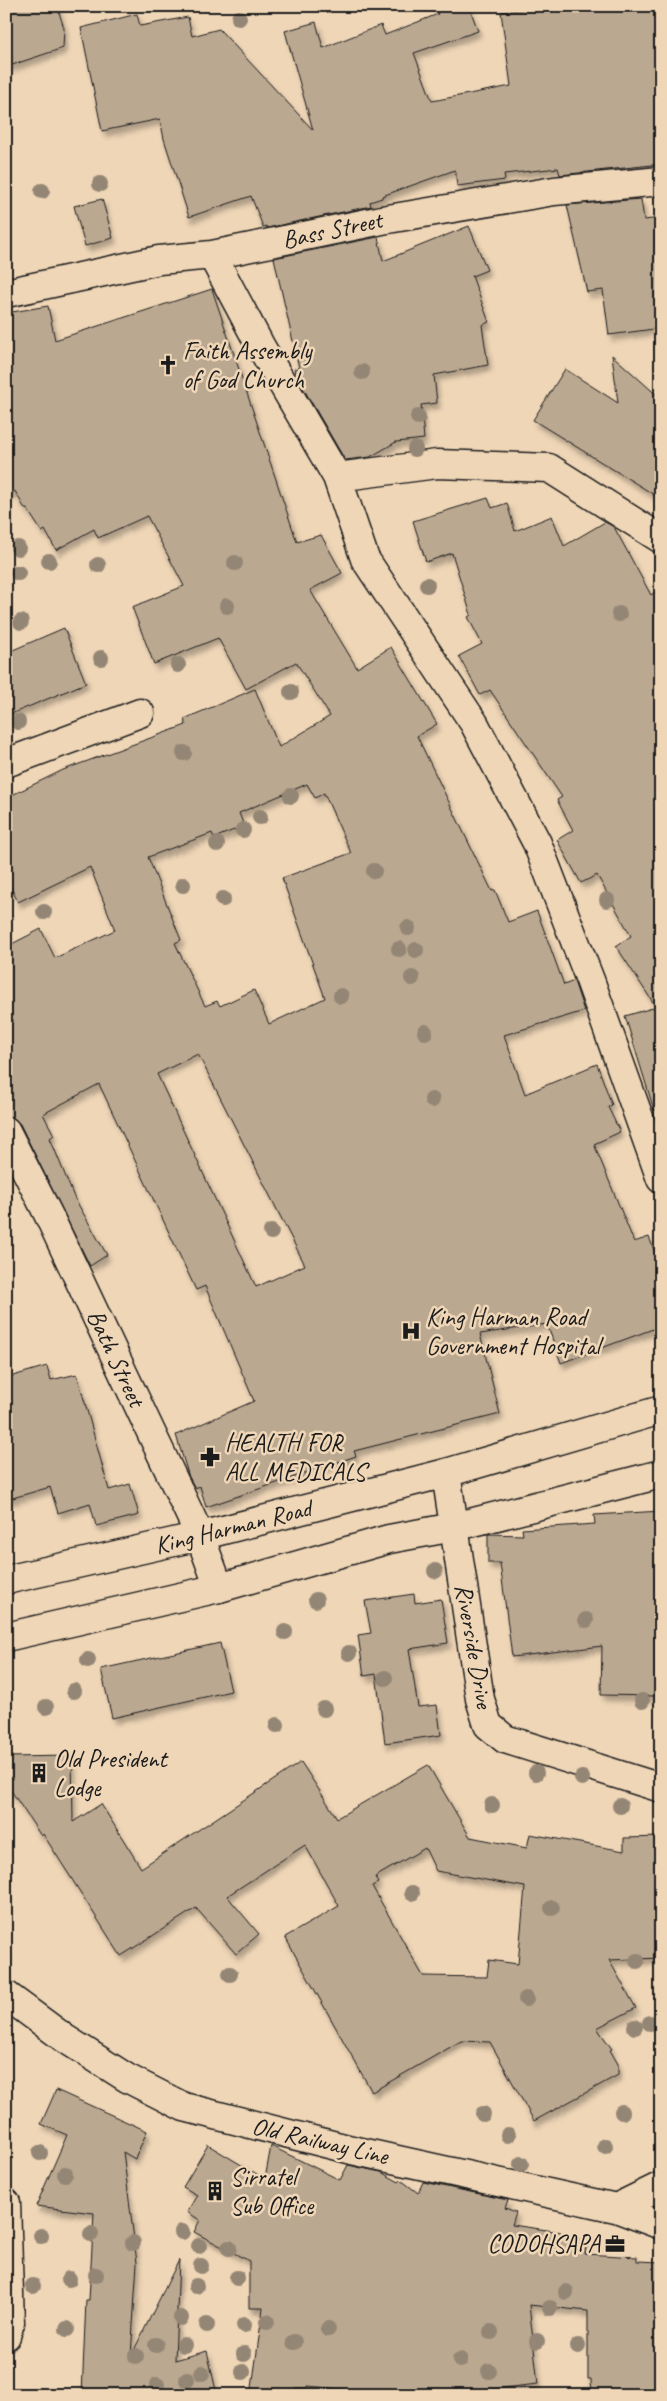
<svg xmlns="http://www.w3.org/2000/svg" width="667" height="2401" viewBox="0 0 667 2401" font-family="Caveat,sans-serif">
<defs>
<filter id="shadow"><feDropShadow dx="3" dy="5.5" stdDeviation="2.5" flood-color="#0004"/></filter>
</defs>
<rect width="100%" height="100%" fill="#efd6b7"/>
<filter id="ink" filterUnits="userSpaceOnUse"><feTurbulence type="fractalNoise" baseFrequency=".02" numOctaves="2"/><feDisplacementMap in="SourceGraphic" scale="10" xChannelSelector="R" yChannelSelector="G"/><feConvolveMatrix kernelMatrix="1 2 1 2 8 2 1 2 1" color-interpolation-filters="sRGB"/></filter>
<g filter="url(#ink)">
<path fill="#bba891" stroke="#1c1c1c" fill-rule="evenodd" filter="url(#shadow)" d="M6,6H57L64,28L63,48L6,67Z
M435,6H469L478,31L414,53L432,101L511,86L501,12L556,6H661V164L560,175L558,168L504,174L505,180L457,186L455,170L382,196V198L370,202L371,206L267,228L266,226L263,227L251,196L189,217L164,139L160,119L102,131L81,28L137,14L140,26L188,17L192,36L219,29L313,130L285,31L316,22L323,48L381,25L385,35L438,14Z
M102,199L113,238L85,246L74,206Z
M641,199L644,220L661,218V328L609,335L603,290L587,292L567,205Z
M469,226L487,270L472,276L489,322L482,325L488,365L434,375L437,403L421,405L424,439L396,442L370,457L345,460L295,374L294,369L299,368L274,258L378,237L383,261Z
M212,289L297,542L321,535L342,573L310,590L357,668L391,647L437,724L417,736L492,891L495,890L508,922L537,911L564,985L574,981L584,1011L504,1035L525,1094L597,1064L612,1105L608,1107L620,1132L594,1144L634,1242L649,1237L661,1268V1326L561,1363L547,1324L480,1334L500,1414L354,1451L356,1456L206,1507L200,1486L195,1488L189,1477L176,1435L254,1401L205,1286L196,1290L99,1084L43,1114L54,1135L50,1138L74,1197L107,1255L90,1266L20,1124L14,1118L6,1115V947L41,929L55,958L115,930L90,867L18,902L6,878V798L63,770L186,725L184,719L255,689L279,747L330,716L296,662L246,689L218,638L154,664L132,607L184,586L147,516L98,538L94,529L56,550L45,530L42,532L27,509H25L15,491L6,496V313L48,306L55,340ZM307,784L315,798L324,793L351,853L282,878L325,998L269,1024L254,990L220,1006L217,1001L205,1006L175,943L181,940L148,857L212,833L214,838L244,826L239,813ZM198,1054L305,1265L256,1287L157,1074Z
M612,355L661,399V499L533,420L565,369L618,403Z
M488,498L492,508L507,503L515,531L552,516L564,546L605,522L614,527L651,595L661,588V1109L654,1110L625,1016L656,1007L616,946L631,936L597,875L581,883L557,840L573,830L557,800L562,797L490,690L480,695L459,656L482,644L468,617L471,615L452,553L426,562L413,521Z
M64,628L86,683L6,716V653Z
M47,1366L51,1380L77,1374L109,1490L130,1484L139,1515L96,1526L90,1503L58,1513L50,1487L6,1500V1378Z
M661,1511V1645H657L656,1696L601,1695L602,1646L512,1657L500,1563H488V1534L523,1535L522,1529L595,1524L594,1515Z
M414,1594L415,1603L441,1599L448,1643L409,1649L418,1707L437,1705L441,1735L385,1743L376,1674L364,1676L358,1635L371,1633L365,1601Z
M220,1643L231,1691L112,1718L101,1669Z
M72,1756L73,1822L101,1804L141,1868L301,1762L337,1818L428,1765L470,1837L527,1848L530,1834L624,1851V1838L661,1837V1958L609,1960L636,2008L597,2028L612,2049L610,2050L618,2064V2075L534,2121L490,2042L461,2041L372,2092L285,1937L339,1906L305,1845L227,1896L259,1934L236,1954L196,1908L121,1956L43,1834L41,1836L6,1783V1757ZM425,1848L436,1871L525,1887L518,1964L489,1960L487,1977L423,1976L372,1886L378,1883L375,1877Z
M56,2090L147,2131L135,2159L123,2152L137,2263L131,2356L179,2260L175,2360L207,2351L217,2395H82L86,2300H89L94,2213L36,2206L67,2135L41,2124Z
M208,2145L265,2179L271,2146L340,2180L348,2165L381,2172L399,2182L401,2180L418,2193L423,2182L508,2200L505,2208L516,2212L512,2225L561,2232V2237L586,2240L585,2254L637,2257V2261L661,2262V2395H592L591,2379H588V2311L529,2305L538,2384L475,2391L480,2395L365,2393V2391L307,2386V2388H295L294,2395H251L263,2308H249V2261L194,2232L200,2220L187,2212L197,2195L183,2187Z"/>
<g fill="none" stroke-linecap="round" stroke-linejoin="round">
<defs>
<path id="minor" d="M212,255L261,347L337,477L365,559L474,723L537,843L590,980L661,1179
M6,293L159,260L212,255L382,220L554,191L661,181
M337,477L437,464L549,468L661,539
M6,763L140,713
M6,1131L49,1216L200,1536L219,1588
M446,1473L480,1699L488,1725L505,1739L661,1788
M6,1995L64,2038L127,2078L184,2107L352,2150L616,2208L661,2225
M6,2203L10,2323L6,2336
M616,2208L661,2186"/>
<path id="major" d="M6,1580L200,1536L446,1473L661,1410
M6,1637L219,1588L389,1539L454,1527L661,1474"/>
</defs>
<use href="#minor" stroke="#1c1c1c" stroke-width="31"/>
<use href="#major" stroke="#1c1c1c" stroke-width="31"/>
<use href="#minor" stroke="#efd6b7" stroke-width="28"/>
<use href="#major" stroke="#efd6b7" stroke-width="28"/>
</g>
<g fill="#948674">
<circle cx="239" cy="18" r="8"/>
<circle cx="100" cy="184" r="8"/>
<circle cx="42" cy="191" r="8"/>
<circle cx="362" cy="372" r="8"/>
<circle cx="418" cy="417" r="8"/>
<circle cx="415" cy="449" r="8"/>
<circle cx="18" cy="548" r="8"/>
<circle cx="49" cy="561" r="8"/>
<circle cx="235" cy="563" r="8"/>
<circle cx="98" cy="565" r="8"/>
<circle cx="18" cy="573" r="8"/>
<circle cx="427" cy="585" r="8"/>
<circle cx="227" cy="606" r="8"/>
<circle cx="619" cy="614" r="8"/>
<circle cx="21" cy="622" r="8"/>
<circle cx="101" cy="658" r="8"/>
<circle cx="178" cy="665" r="8"/>
<circle cx="291" cy="692" r="8"/>
<circle cx="18" cy="722" r="8"/>
<circle cx="184" cy="753" r="8"/>
<circle cx="291" cy="796" r="8"/>
<circle cx="260" cy="817" r="8"/>
<circle cx="243" cy="830" r="8"/>
<circle cx="217" cy="844" r="8"/>
<circle cx="374" cy="871" r="8"/>
<circle cx="183" cy="885" r="8"/>
<circle cx="223" cy="899" r="8"/>
<circle cx="607" cy="900" r="8"/>
<circle cx="44" cy="912" r="8"/>
<circle cx="408" cy="928" r="8"/>
<circle cx="399" cy="949" r="8"/>
<circle cx="416" cy="950" r="8"/>
<circle cx="412" cy="978" r="8"/>
<circle cx="341" cy="996" r="8"/>
<circle cx="425" cy="1032" r="8"/>
<circle cx="432" cy="1100" r="8"/>
<circle cx="271" cy="1232" r="8"/>
<circle cx="435" cy="1571" r="8"/>
<circle cx="316" cy="1600" r="8"/>
<circle cx="586" cy="1620" r="8"/>
<circle cx="285" cy="1632" r="8"/>
<circle cx="349" cy="1653" r="8"/>
<circle cx="88" cy="1660" r="8"/>
<circle cx="385" cy="1678" r="8"/>
<circle cx="74" cy="1691" r="8"/>
<circle cx="642" cy="1701" r="8"/>
<circle cx="46" cy="1707" r="8"/>
<circle cx="324" cy="1709" r="8"/>
<circle cx="277" cy="1725" r="8"/>
<circle cx="536" cy="1773" r="8"/>
<circle cx="582" cy="1778" r="8"/>
<circle cx="492" cy="1805" r="8"/>
<circle cx="620" cy="1806" r="8"/>
<circle cx="412" cy="1893" r="8"/>
<circle cx="552" cy="1908" r="8"/>
<circle cx="637" cy="1961" r="8"/>
<circle cx="230" cy="1974" r="8"/>
<circle cx="526" cy="1999" r="8"/>
<circle cx="650" cy="2023" r="8"/>
<circle cx="635" cy="2027" r="8"/>
<circle cx="622" cy="2112" r="8"/>
<circle cx="483" cy="2114" r="8"/>
<circle cx="508" cy="2135" r="8"/>
<circle cx="605" cy="2146" r="8"/>
<circle cx="40" cy="2153" r="8"/>
<circle cx="521" cy="2164" r="8"/>
<circle cx="65" cy="2174" r="8"/>
<circle cx="182" cy="2232" r="8"/>
<circle cx="91" cy="2234" r="8"/>
<circle cx="41" cy="2236" r="8"/>
<circle cx="133" cy="2243" r="8"/>
<circle cx="199" cy="2246" r="8"/>
<circle cx="229" cy="2248" r="8"/>
<circle cx="201" cy="2266" r="8"/>
<circle cx="96" cy="2275" r="8"/>
<circle cx="237" cy="2278" r="8"/>
<circle cx="69" cy="2279" r="8"/>
<circle cx="33" cy="2286" r="8"/>
<circle cx="196" cy="2286" r="8"/>
<circle cx="566" cy="2292" r="8"/>
<circle cx="550" cy="2308" r="8"/>
<circle cx="181" cy="2318" r="8"/>
<circle cx="267" cy="2322" r="8"/>
<circle cx="207" cy="2325" r="8"/>
<circle cx="244" cy="2325" r="8"/>
<circle cx="67" cy="2329" r="8"/>
<circle cx="328" cy="2329" r="8"/>
<circle cx="491" cy="2332" r="8"/>
<circle cx="537" cy="2341" r="8"/>
<circle cx="294" cy="2342" r="8"/>
<circle cx="156" cy="2345" r="8"/>
<circle cx="184" cy="2345" r="8"/>
<circle cx="578" cy="2346" r="8"/>
<circle cx="244" cy="2354" r="8"/>
<circle cx="136" cy="2356" r="8"/>
<circle cx="460" cy="2360" r="8"/>
<circle cx="489" cy="2371" r="8"/>
<circle cx="243" cy="2372" r="8"/>
<circle cx="202" cy="2373" r="8"/>
<circle cx="187" cy="2380" r="8"/>
<circle cx="157" cy="2385" r="8"/>
</g>
</g>
<defs>
<symbol id="church-bare" viewBox="-9 -9 18 18"><path d="M-1.2-6h2.4v3.5h3.3v2.4h-3.3V6h-2.4V-.1h-3.3v-2.4h3.3Z" fill="#1c1c1c" stroke="#efd6b7" stroke-width="2.5" paint-order="stroke"/></symbol>
<symbol id="hospital-bare" viewBox="-9 -9 18 18"><path d="M-5-5h3v3.5h4V-5h3V5h-3V1.5h-4V5h-3Z" fill="#1c1c1c" stroke="#efd6b7" stroke-width="2.5" paint-order="stroke"/></symbol>
<symbol id="pharmacy-bare" viewBox="-9 -9 18 18"><path d="M-2-6h4v4h4v4h-4v4h-4v-4h-4v-4h4Z" fill="#1c1c1c" stroke="#efd6b7" stroke-width="2.5" paint-order="stroke"/></symbol>
<symbol id="building-bare" viewBox="-9 -9 18 18"><path d="M-4-6H4V6H1V3H-1V6H-4ZM-2.5-4.3h1.7v1.8h-1.7ZM.8-4.3h1.7v1.8H.8ZM-2.5-1h1.7V.8h-1.7ZM.8-1h1.7V.8H.8Z" fill="#1c1c1c" stroke="#efd6b7" stroke-width="2.5" paint-order="stroke"/></symbol>
<symbol id="office-bare" viewBox="-9 -9 18 18"><path d="M-6-3h4V-5.5h4V-3h4V5H-6ZM-1-4.5V-3h2v-1.5ZM-6 0V1H6V0Z" fill="#1c1c1c" stroke="#efd6b7" stroke-width="2.5" paint-order="stroke"/></symbol>
</defs>
<g fill-rule="evenodd">
<use href="#church-bare" x="154" y="351" width="28" height="28"/>
<use href="#hospital-bare" x="397" y="1317" width="28" height="28"/>
<use href="#pharmacy-bare" x="196" y="1443" width="28" height="28"/>
<use href="#building-bare" x="25" y="1759" width="28" height="28"/>
<use href="#building-bare" x="201" y="2177" width="28" height="28"/>
<use href="#office-bare" x="601" y="2230" width="28" height="28"/>
</g>
<g text-anchor="middle" dominant-baseline="central" stroke-width="5" stroke-linejoin="round" paint-order="stroke">
<g font-size="25" fill="#1c1c1c" stroke="#efd6b7">
<text transform="translate(332 230) rotate(-12)">Bass Street</text>
<text transform="translate(116 1358) rotate(65)">Bath Street</text>
<text transform="translate(233 1527) rotate(-14)">King Harman Road</text>
<text transform="translate(474 1646) rotate(80)">Riverside Drive</text>
<text transform="translate(320 2141) rotate(13)">Old Railway Line</text>
</g>
<g font-size="25" fill="#1c1c1c" stroke="#efd6b7" text-anchor="start">
<text x="183" y="351">Faith Assembly<tspan x="183" dy="29">of God Church</tspan></text>
<text x="426" y="1317">King Harman Road<tspan x="426" dy="29">Government Hospital</tspan></text>
<text x="225" y="1443">HEALTH FOR<tspan x="225" dy="29">ALL MEDICALS</tspan></text>
<text x="54" y="1759">Old President<tspan x="54" dy="29">Lodge</tspan></text>
<text x="230" y="2177">Sirratel<tspan x="230" dy="29">Sub Office</tspan></text>
<text x="600" y="2244" text-anchor="end">CODOHSAPA</text>
</g>
</g>
<rect width="667" height="2401" fill="none" stroke="#efd6b7" stroke-width="25"/>
<rect x="12" y="12" width="642" height="2376" fill="none" stroke="#1c1c1c" stroke-width="2" filter="url(#ink)"/>
</svg>
